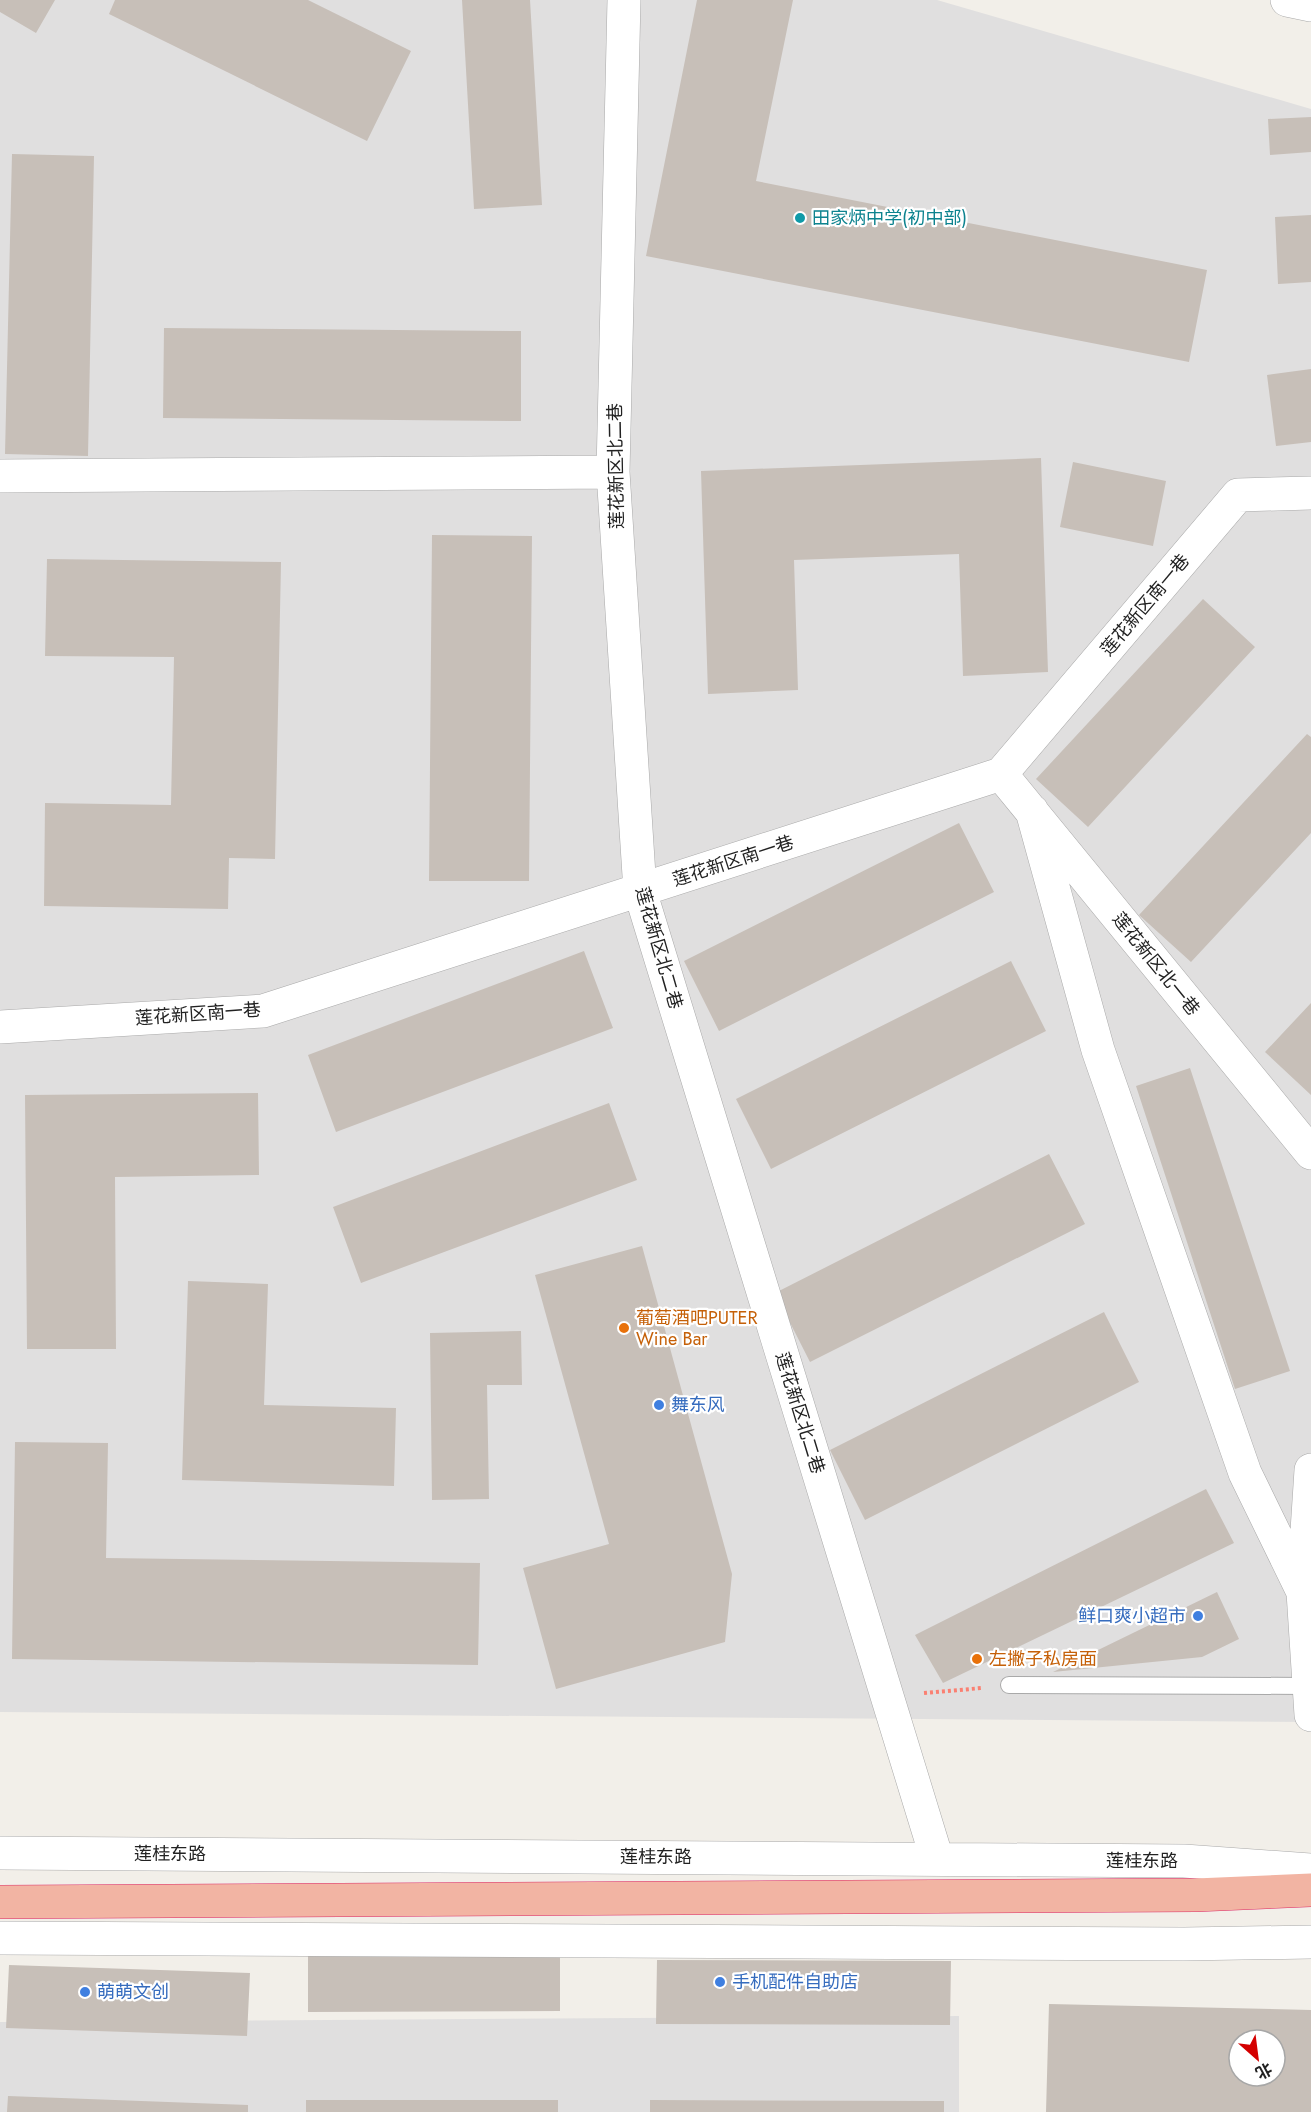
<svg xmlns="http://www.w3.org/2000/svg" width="1311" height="2112" viewBox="0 0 1311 2112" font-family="Jost,'Noto Sans SC',sans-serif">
<rect width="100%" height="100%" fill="#f2efe9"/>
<path fill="#e0dfdf" d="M0,0H937L1311,109V1722L0,1712Z
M959,2016V2112H0V2022Z"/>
<path fill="#c7bfb8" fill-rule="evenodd" d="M0,0H55L36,33L0,12Z
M115,0H308L411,51L367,141L109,14Z
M462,0H530L542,205L474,209Z
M697,0H793L756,181L1207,270L1189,362L646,256Z
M1311,117V152L1270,155L1268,119Z
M12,154L94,156L88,456L5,454Z
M1311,215V282L1278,284L1275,217Z
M164,328L521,331V421L163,418Z
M1311,369V442L1276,446L1267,375Z
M1041,458L1048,672L963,676L959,554L794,560L798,690L708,694L701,471Z
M1073,462L1166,481L1153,546L1060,527Z
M432,535L532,536L529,881H429Z
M47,559L281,562L275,859L229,858L228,909L44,906L45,803L171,805L174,657L45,656Z
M1203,599L1255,647L1088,827L1036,779Z
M1307,734L1311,737V833L1191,962L1139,915Z
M959,823L994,892L719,1031L684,961Z
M584,951L613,1028L336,1132L308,1055Z
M1011,961L1046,1031L771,1169L736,1099Z
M1311,1003V1095L1265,1052Z
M1190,1068L1290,1371L1235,1389L1136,1086Z
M258,1093L259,1175L115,1177L116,1349H27L25,1095Z
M609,1103L637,1180L361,1283L333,1207Z
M1049,1154L1085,1224L810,1362L775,1293Z
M642,1246L732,1574L725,1642L556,1689L523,1568L609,1544L535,1275Z
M188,1281L268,1284L264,1405L396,1408L394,1486L182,1480Z
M1104,1312L1139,1382L865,1520L830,1450Z
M521,1331L522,1385H487L489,1499L432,1500L430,1333Z
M15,1442L108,1443L106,1558L480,1563L478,1665L12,1659Z
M1206,1489L1234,1543L943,1683L915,1635Z
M1217,1592L1239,1639L1202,1657L1053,1672Z
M308,1948H560V2011L308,2012Z
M657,1960L951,1961L950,2025L656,2024Z
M9,1965L250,1973L247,2036L6,2028Z
M1049,2004L1311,2010V2112H1046ZM1239,2040H1275V2076H1239Z
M8,2096L248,2105V2112H7Z
M306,2100H558V2112H306Z
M650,2100L944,2101V2112H650Z"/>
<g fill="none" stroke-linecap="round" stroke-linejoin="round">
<defs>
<path id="service" d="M1009,1685L1309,1686"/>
<path id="minor" d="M624,0L613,472L640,891L937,1859
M1287,0L1311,5
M0,476L613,472
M1001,774L1311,1153
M1032,811L1098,1050L1245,1473L1303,1592
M0,1027L263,1011L1001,774L1238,495L1311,493
M1311,1470L1303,1592L1311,1715
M0,1853L1184,1861L1311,1870
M0,1938L1184,1944L1311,1942"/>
<path id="trunk" d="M0,1902L1196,1895L1311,1890"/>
</defs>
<use href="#service" stroke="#a9a9a9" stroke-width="18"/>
<use href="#minor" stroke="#a9a9a9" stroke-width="34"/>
<use href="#trunk" stroke="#dc2a67" stroke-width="34"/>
<path stroke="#fa8072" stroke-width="4" stroke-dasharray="3 3" stroke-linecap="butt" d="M924,1693L982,1688"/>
<use href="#service" stroke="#fff" stroke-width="16"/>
<use href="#minor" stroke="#fff" stroke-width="33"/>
<use href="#trunk" stroke="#f2b4a3" stroke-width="33"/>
</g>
<circle fill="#0f9aa8" stroke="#fff" stroke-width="2" cx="800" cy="218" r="6"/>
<g fill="#e8710a" stroke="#fff" stroke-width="2">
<circle cx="624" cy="1328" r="6"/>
<circle cx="977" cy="1659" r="6"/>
</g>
<g fill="#3f7fe0" stroke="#fff" stroke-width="2">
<circle cx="659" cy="1405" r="6"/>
<circle cx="1198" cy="1616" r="6"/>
<circle cx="720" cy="1982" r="6"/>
<circle cx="85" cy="1992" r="6"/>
</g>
<g text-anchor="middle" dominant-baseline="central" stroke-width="4.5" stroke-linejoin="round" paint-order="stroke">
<g font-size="18" fill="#0d838f" stroke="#fff" text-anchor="start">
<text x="812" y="218">田家炳中学(初中部)</text>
</g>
<g font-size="18" fill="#222" stroke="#fff">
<text transform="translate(616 466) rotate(-91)">莲花新区北二巷</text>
<text transform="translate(1145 605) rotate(-50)">莲花新区南一巷</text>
<text transform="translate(733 861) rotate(-18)">莲花新区南一巷</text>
<text transform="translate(659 948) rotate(74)">莲花新区北二巷</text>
<text transform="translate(1156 964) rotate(51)">莲花新区北一巷</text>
<text transform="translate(198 1014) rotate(-4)">莲花新区南一巷</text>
<text transform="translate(800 1413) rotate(73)">莲花新区北二巷</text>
<text x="170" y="1854">莲桂东路</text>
<text x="656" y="1857">莲桂东路</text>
<text x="1142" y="1861">莲桂东路</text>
</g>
<g font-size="18" fill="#c56008" stroke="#fff" text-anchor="start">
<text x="636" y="1318">葡萄酒吧PUTER<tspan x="636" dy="21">Wine Bar</tspan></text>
<text x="989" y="1659">左撇子私房面</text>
</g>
<g font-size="18" fill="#366cbe" stroke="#fff" text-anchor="start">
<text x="671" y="1405">舞东风</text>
<text x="1186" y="1616" text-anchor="end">鲜口爽小超市</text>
<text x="732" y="1982">手机配件自助店</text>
<text x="97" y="1992">萌萌文创</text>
</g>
</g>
<g transform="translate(1257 2058) rotate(152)"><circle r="28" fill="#ffffff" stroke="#a7a7a7" stroke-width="1.5"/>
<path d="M0-4.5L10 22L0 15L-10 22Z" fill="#d40000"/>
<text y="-9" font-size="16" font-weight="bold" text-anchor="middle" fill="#222222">北</text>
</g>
</svg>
